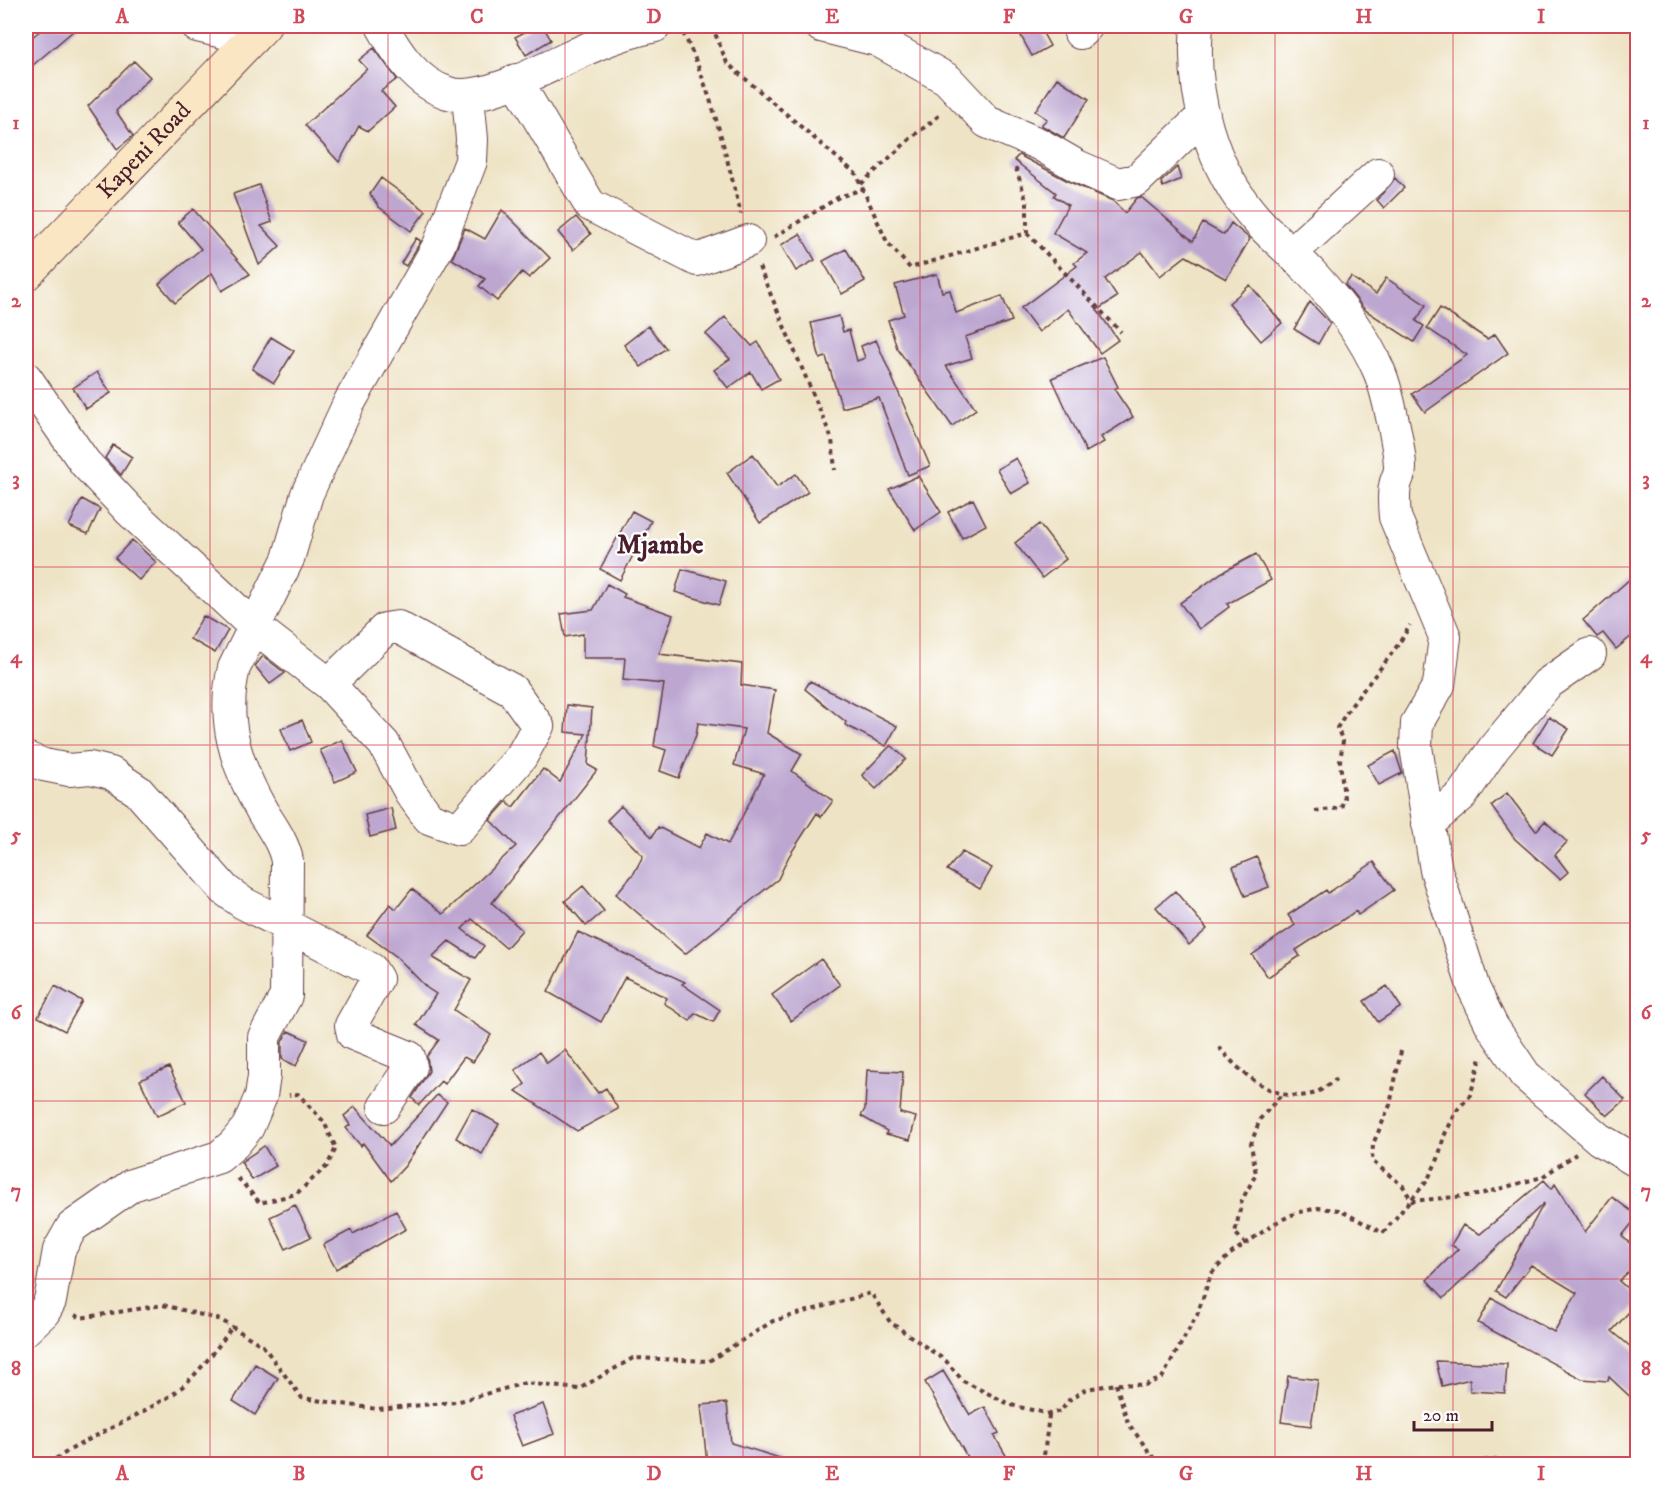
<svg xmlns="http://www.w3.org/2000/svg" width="1663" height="1490" viewBox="0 0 1663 1490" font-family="'IM FELL DW Pica',serif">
<rect width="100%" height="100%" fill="#fff"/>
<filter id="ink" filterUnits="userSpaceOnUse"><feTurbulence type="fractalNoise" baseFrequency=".0167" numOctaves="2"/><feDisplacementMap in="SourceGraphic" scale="12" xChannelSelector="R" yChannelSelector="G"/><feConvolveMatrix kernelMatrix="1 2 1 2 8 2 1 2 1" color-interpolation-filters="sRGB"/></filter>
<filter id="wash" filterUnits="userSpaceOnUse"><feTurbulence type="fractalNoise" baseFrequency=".008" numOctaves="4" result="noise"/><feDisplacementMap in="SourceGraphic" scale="24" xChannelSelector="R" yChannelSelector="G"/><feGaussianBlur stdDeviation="1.35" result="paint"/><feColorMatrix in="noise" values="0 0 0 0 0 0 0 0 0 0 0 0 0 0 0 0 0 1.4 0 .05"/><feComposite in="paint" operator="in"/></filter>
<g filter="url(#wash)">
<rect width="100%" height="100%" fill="#eee3c5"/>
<g id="blocks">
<path fill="#bda7d1" d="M46,26H79L26,71V42Z
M536,26H543L551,40L526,55L515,37Z
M1039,26L1050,46L1032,56L1021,36Z
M374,48L397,79L381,91L395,107L368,131L359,126L339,162L305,125L367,69L359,60Z
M134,61L150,77L116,111L133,136L117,149L88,106Z
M1057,78L1089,99L1064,138L1041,125L1047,119L1035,111Z
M1019,155L1070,182L1113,201L1125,213L1137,198L1141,197L1193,241L1203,223L1224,235L1231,223L1250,239L1226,279L1186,256L1160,276L1142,252L1105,279L1117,297L1097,310L1118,340L1100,353L1068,309L1039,332L1021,308L1077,266L1074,263L1087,253L1053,233L1068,205L1054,196L1056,193L1014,160Z
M1177,167L1181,179L1163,187L1161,182Z
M381,178L426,211L411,231L379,207L370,194Z
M1395,178L1404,188L1384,208L1377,200Z
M259,185L272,222L261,226L280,246L259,265L233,194Z
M193,209L250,274L222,291L212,273L175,303L159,284L201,249L178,222Z
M502,210L550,258L529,278L522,272L497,301L479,286L485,279L452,259L465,228L485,239Z
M576,217L591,234L573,250L558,232Z
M800,234L815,260L796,271L781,245Z
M416,238L421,241L406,266L401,263Z
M846,249L865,281L842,294L823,261Z
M937,274L942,292L950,290L956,313L1002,296L1012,321L965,337L972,358L946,366L976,409L952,426L897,348L888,320L904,315L895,285Z
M1351,277L1376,294L1386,278L1426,305L1416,321L1424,326L1414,342L1365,310L1345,285Z
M1250,285L1282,323L1261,341L1229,303Z
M1310,302L1330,323L1318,344L1294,329Z
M1440,308L1487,339L1495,334L1508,353L1425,412L1412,394L1467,355L1427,328Z
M839,316L843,332L849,330L857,361L865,358L861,346L876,340L930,466L908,475L879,398L842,408L826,357L820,359L811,323Z
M725,317L752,346L758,342L779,379L761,389L751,372L728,388L714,370L730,359L706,334Z
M648,326L666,348L641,367L624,345Z
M271,337L294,351L274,383L252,369Z
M1103,357L1118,387L1114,389L1133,417L1101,437L1104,442L1086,452L1052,378Z
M97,372L111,393L86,409L73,388Z
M113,445L132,457L121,475L105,458Z
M753,454L777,487L796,474L808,492L760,523L727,473Z
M1016,458L1030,483L1011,494L997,469Z
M918,476L941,512L915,530L889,489Z
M82,499L100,509L88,534L69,526Z
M973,499L986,525L962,538L948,512Z
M632,511L651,521L620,580L600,569Z
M1039,524L1066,559L1042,578L1015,543Z
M132,540L156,562L139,580L115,558Z
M1256,554L1271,580L1227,604L1229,607L1199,629L1180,603L1221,573Z
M682,569L726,581L719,605L675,592Z
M1638,572V631L1616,649L1603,633L1597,637L1583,620Z
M607,584L625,594L623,597L673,615L659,654L742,664L741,685L775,690L767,733L802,754L792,771L833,801L821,817L817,813L789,856L778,879L685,954L616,894L634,873L643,856L607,820L621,806L652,837L658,827L699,848L707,833L728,844L764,774L734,765L744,729L698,723L696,735L679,778L660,771L666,750L654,746L664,684L623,680L625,658H583V634L565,637L561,614L593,610Z
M203,616L228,630L215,653L190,639Z
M263,656L285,673L270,684L255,666Z
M810,681L897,726L886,746L845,725L846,722L805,689Z
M567,705L592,708L588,765L597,770L492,903L522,930L506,948L472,919L462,929L484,946L475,958L449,941L432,957L471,980L454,1010L491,1035L473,1062L464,1057L444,1084L441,1081L419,1105L412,1098L429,1071L427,1056L439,1040L416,1025L436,994L427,988L397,957L367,935L390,904L396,909L412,889L443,914L516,846L490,820L507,801L513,807L543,769L560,782L586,734L565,732Z
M1549,717L1569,729L1552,755L1533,743Z
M302,720L311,742L290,751L281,729Z
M342,740L357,772L335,782L320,750Z
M891,745L906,759L876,789L862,775Z
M1395,751L1402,773L1379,785L1368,765Z
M1507,793L1536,831L1545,821L1567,842L1555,855L1568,872L1560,879L1515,839L1491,806Z
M391,808L396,830L370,837L365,815Z
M962,852L992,868L980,889L947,870Z
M1257,857L1269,887L1245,896L1233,867Z
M1374,862L1394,890L1358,915L1356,911L1296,950L1300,956L1268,977L1252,955L1295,925L1288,915L1326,890L1328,893Z
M583,886L604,911L586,926L565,901Z
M1175,891L1207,929L1189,945L1156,907Z
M578,932L685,982L682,984L720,1010L713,1022L695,1013L690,1021L664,1003L667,998L625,977L601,1022L548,992Z
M821,959L840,985L791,1021L772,995Z
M55,986L82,1001L65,1031L38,1017Z
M1387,986L1401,1007L1378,1022L1364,1001Z
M288,1031L308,1040L296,1066L282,1059V1042Z
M565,1050L598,1093L606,1088L618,1109L577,1131L516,1091L525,1084L515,1070L539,1052L547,1063Z
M169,1067L186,1102L157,1116L140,1080Z
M867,1070L903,1072L900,1113L916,1117L910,1140L886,1134L887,1131L861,1116L865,1109Z
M1602,1076L1625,1100L1607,1116L1585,1093Z
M437,1095L447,1102L405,1166L391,1181L363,1143L361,1146L346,1128L350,1125L344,1116L355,1107L390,1146Z
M472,1109L499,1124L482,1154L456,1138Z
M264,1146L276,1166L252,1180L241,1162Z
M1544,1180L1552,1189L1555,1184L1585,1232L1612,1197L1638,1216L1622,1236L1638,1251V1263L1619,1281L1638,1298V1302L1612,1331L1638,1353V1404L1609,1377L1608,1381L1582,1379L1478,1323L1492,1298L1554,1332L1577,1293L1531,1265L1506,1297L1496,1291L1544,1203L1444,1298L1427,1280L1458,1249L1451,1245L1463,1225L1480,1234Z
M295,1205L311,1237L286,1249L270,1217Z
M396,1211L406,1229L336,1269L323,1245L351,1230L353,1234Z
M1436,1361L1507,1364L1505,1393L1470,1391V1379L1442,1386Z
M255,1364L278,1378L255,1415L233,1401Z
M943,1371L970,1415L985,1407L999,1433L994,1435L1011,1464H971L925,1382Z
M1288,1376L1318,1380L1311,1426L1281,1422Z
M727,1403L731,1443L783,1459L782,1464H707L701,1405Z
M543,1404L554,1434L522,1446L510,1416Z"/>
</g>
</g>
<g filter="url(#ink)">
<use href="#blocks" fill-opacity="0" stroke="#633c42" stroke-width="1.5"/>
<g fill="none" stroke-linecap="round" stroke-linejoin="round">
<defs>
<path id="street" d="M197,26L252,39
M382,26C397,53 416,83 448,93C485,105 561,59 598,44C616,36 636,30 655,26
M821,26L877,40L947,79L987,122L1039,144L1077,166L1118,184L1137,180L1204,115
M1197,26C1191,93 1210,168 1257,220C1274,239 1295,255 1312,274C1337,301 1364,336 1379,371C1387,389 1400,449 1400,468C1400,475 1396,479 1395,486C1393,496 1394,506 1395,517L1445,637L1439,685L1417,723L1416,747L1436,870L1474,989L1492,1026L1525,1075L1599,1139L1638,1162
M1080,33L1087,26
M516,80L590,205L697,260L748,241
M1291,253L1378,174
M26,378L85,463L130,511L256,628L329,684L384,744L410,792L429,818L459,829L521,757L538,726L512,690L398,627L385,629L329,684
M26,758L44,765L69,770L90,768L111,773L138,791L225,890L243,903L371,969L377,979L351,1025L353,1034L409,1057L411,1067L384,1107
M1428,824L1462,795L1494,748L1547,684L1590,654
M26,1329L44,1312L50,1301L59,1250L72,1227L132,1185L219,1157L234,1144L248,1127L261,1096L264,1076V1037L286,996L287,861C284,843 271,826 262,811C236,765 221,720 234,668L288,559L307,494L349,403L439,245L471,161L472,139L468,96"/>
<g id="secondary">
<path id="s1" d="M26,274L264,26"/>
</g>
</defs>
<use href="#street" stroke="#633c42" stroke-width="34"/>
<use href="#secondary" stroke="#633c42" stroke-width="35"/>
<path stroke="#633c42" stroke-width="4" stroke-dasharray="4.5 4.5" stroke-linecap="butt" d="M712,26L727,63L856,174L887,242L910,268L1027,233V203L1015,165
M683,33C711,87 726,156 741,214
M861,184L911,138L941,114
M1027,233L1121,332
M774,237L839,197L863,189
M759,267L832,439L835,470
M1315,811L1341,808L1344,798L1340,761L1343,741L1337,728C1358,691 1390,662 1410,625
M1219,1047C1239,1072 1275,1104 1312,1094C1320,1092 1329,1084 1336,1079
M1401,1051L1390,1105L1373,1144L1372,1161L1403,1186L1412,1201L1477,1195L1542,1177L1576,1154
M238,1178L260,1203L296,1194L327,1166L336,1148L324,1122L298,1094L289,1095
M1246,1244L1235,1233L1242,1200L1256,1174L1251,1144L1260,1119L1282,1094
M75,1315L80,1318L163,1305L221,1320L263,1346L302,1398L377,1409L456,1402L525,1383L579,1389L633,1358L709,1361L773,1321L871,1293L890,1322L946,1361L963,1381L1011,1405L1049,1414L1061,1411L1069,1400L1086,1389L1116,1384L1145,1385L1162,1378L1197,1315L1211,1274L1229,1255L1277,1222L1296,1213L1318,1208L1339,1210L1383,1233L1427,1181L1438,1159L1444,1136L1458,1109L1470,1096L1481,1058
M1116,1384L1128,1423L1158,1464
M48,1464C87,1437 130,1421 170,1396C192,1382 217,1349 232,1327
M1043,1464L1049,1415
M1448,1464L1492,1460L1597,1464"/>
<use href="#street" stroke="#fff" stroke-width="32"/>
<use href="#secondary" stroke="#fbe6c4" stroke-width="33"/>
</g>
</g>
<path fill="none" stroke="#d1495b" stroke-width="1.5" stroke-opacity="0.55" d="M210,26V1464M388,26V1464M565,26V1464M743,26V1464M920,26V1464M1098,26V1464M1275,26V1464M1453,26V1464M26,211H1638M26,389H1638M26,567H1638M26,745H1638M26,923H1638M26,1101H1638M26,1279H1638"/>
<g text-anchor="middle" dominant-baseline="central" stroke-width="4.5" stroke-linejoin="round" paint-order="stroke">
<g font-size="24" fill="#4a1f2b" stroke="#fff">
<text stroke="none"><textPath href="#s1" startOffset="171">Kapeni Road</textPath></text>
</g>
<g font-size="27" font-weight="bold" fill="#4a1f2b" stroke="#fff">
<text x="660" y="545">Mjambe</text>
</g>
</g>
<rect width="1663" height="1490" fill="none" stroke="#fff" stroke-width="66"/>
<path d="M1414 1421v9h78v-9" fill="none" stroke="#4a1f2b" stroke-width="3"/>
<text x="1423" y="1421" font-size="18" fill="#4a1f2b" stroke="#ffffff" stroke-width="4.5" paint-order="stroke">20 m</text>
<rect x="33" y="33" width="1597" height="1424" fill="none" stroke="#d1495b" stroke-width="2"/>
<g font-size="20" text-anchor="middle" font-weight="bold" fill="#d1495b">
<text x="122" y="23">A</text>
<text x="299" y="23">B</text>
<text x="477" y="23">C</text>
<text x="654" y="23">D</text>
<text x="832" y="23">E</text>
<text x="1009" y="23">F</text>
<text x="1186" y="23">G</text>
<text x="1364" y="23">H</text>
<text x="1541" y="23">I</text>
<text x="16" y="129">1</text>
<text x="1646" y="129">1</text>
<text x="16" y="307">2</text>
<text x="1646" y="307">2</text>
<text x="16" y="485">3</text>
<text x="1646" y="485">3</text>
<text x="16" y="663">4</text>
<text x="1646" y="663">4</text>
<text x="16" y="841">5</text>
<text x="1646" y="841">5</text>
<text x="16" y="1019">6</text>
<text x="1646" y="1019">6</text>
<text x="16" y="1197">7</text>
<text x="1646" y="1197">7</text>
<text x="16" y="1375">8</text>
<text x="1646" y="1375">8</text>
<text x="122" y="1480">A</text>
<text x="299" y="1480">B</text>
<text x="477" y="1480">C</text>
<text x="654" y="1480">D</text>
<text x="832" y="1480">E</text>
<text x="1009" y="1480">F</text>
<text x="1186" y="1480">G</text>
<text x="1364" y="1480">H</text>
<text x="1541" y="1480">I</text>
</g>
</svg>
